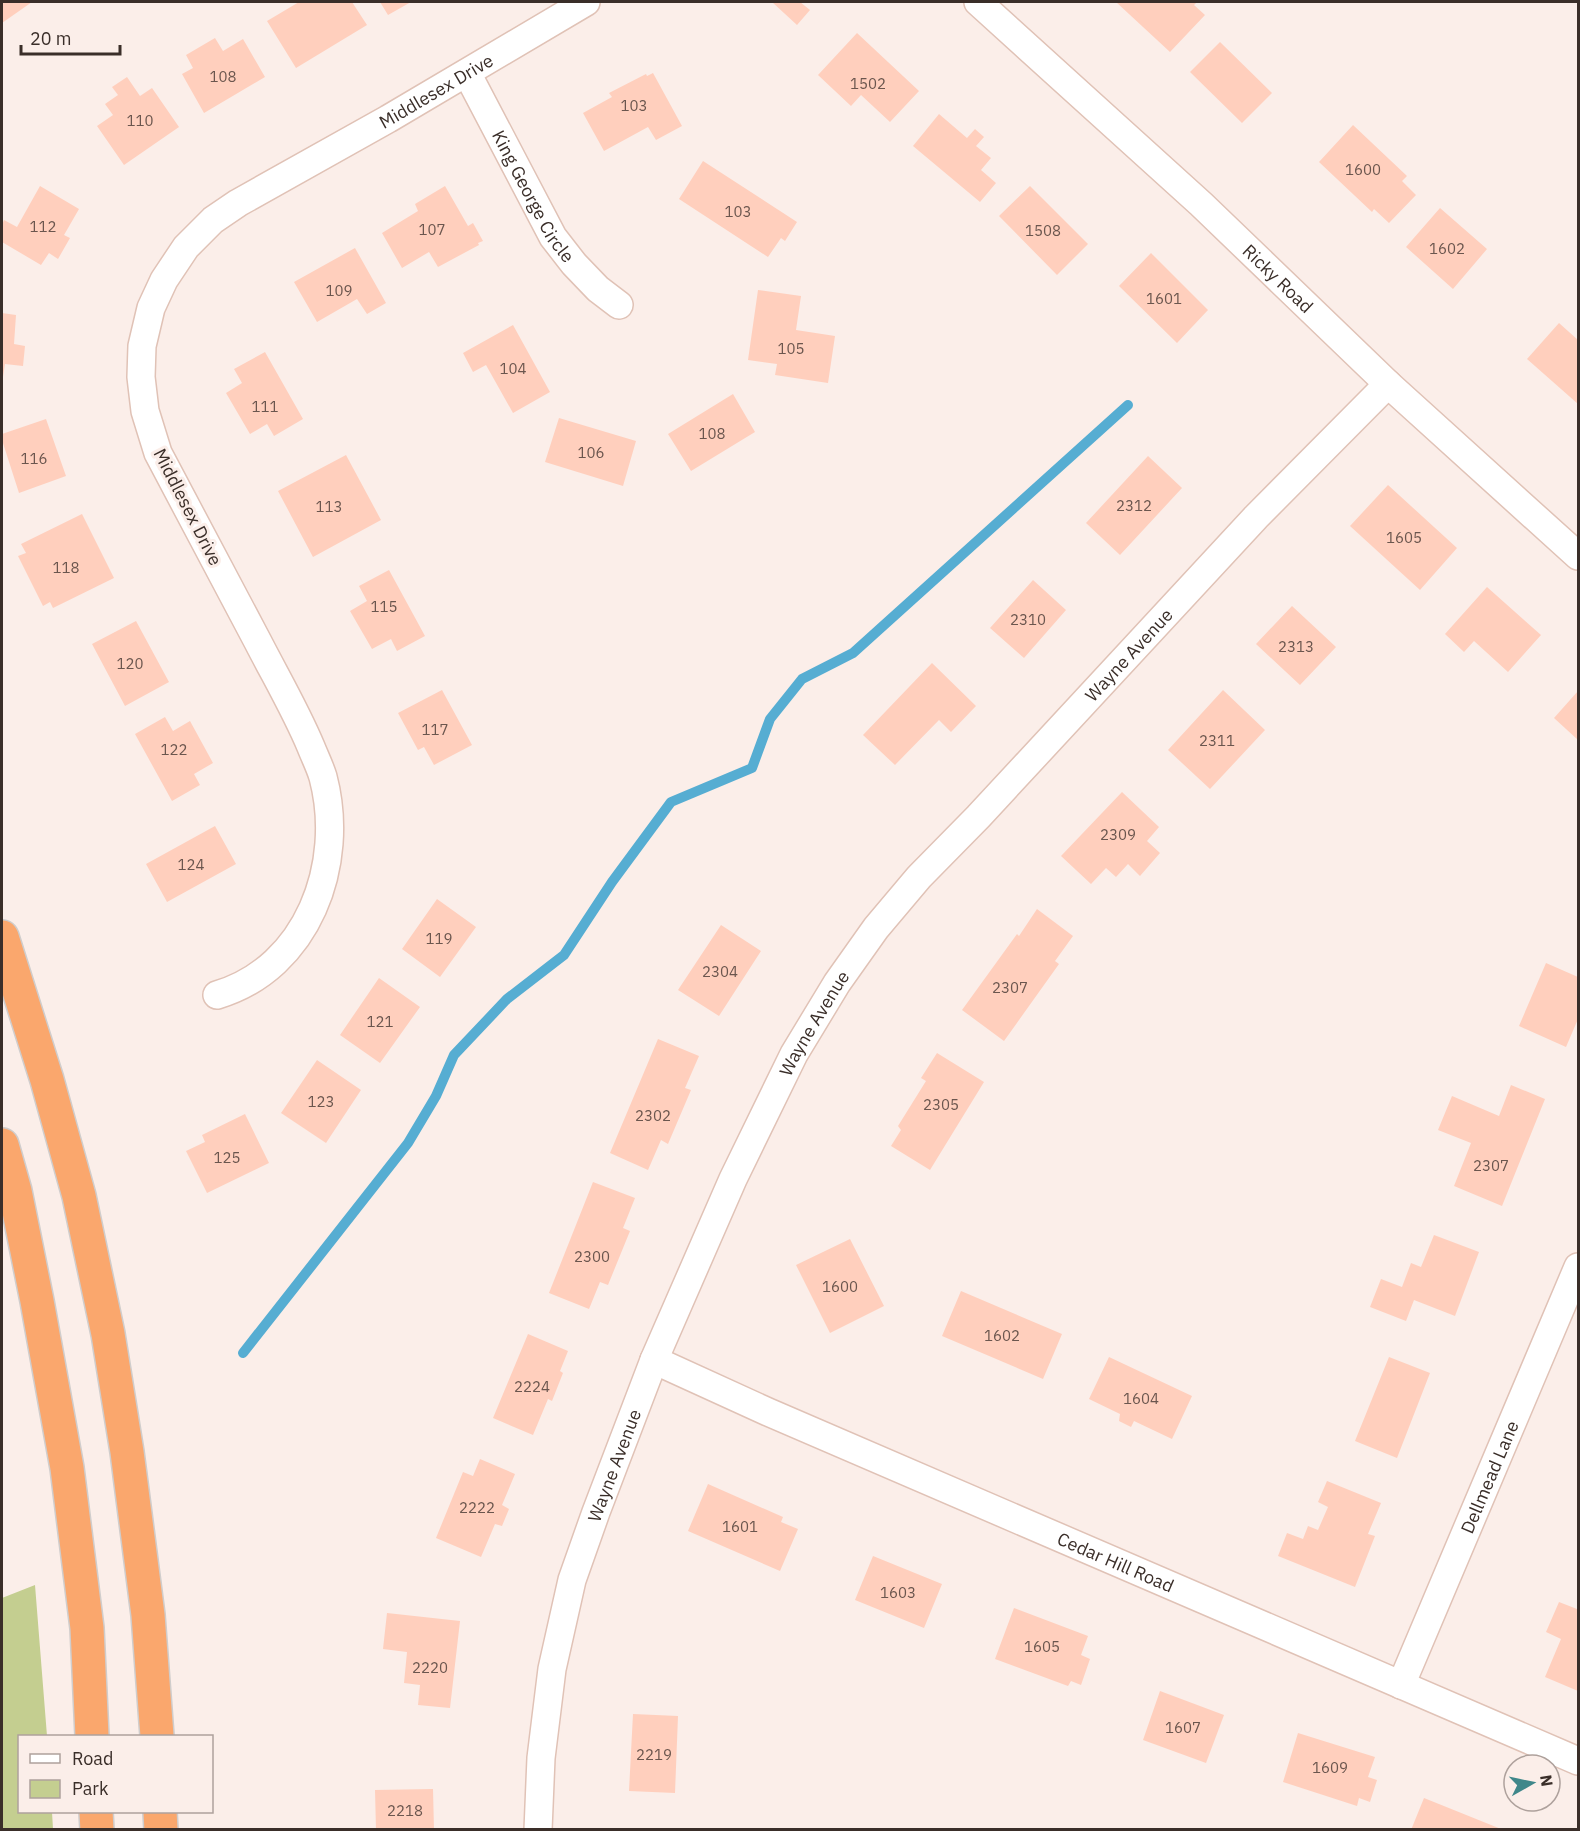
<svg xmlns="http://www.w3.org/2000/svg" width="1580" height="1831" viewBox="0 0 1580 1831" font-family="'IBM Plex Sans',sans-serif">
<rect width="100%" height="100%" fill="#fbeee9"/>
<path fill="#c4ce90" d="M35,1585L47,1736H20V1812H52L53,1829H2V1598Z"/>
<g fill="none" stroke-linecap="round" stroke-linejoin="round">
<path stroke="#56add2" stroke-width="10" d="M243,1353L408,1143L436,1096L454,1055L507,999L564,955L612,882L671,802L752,768L770,719L802,679L853,653L1128,405"/>
</g>
<path fill="#ffcfbd" d="M2,2H32L2,23Z
M299,2H352L367,25L296,68L267,21Z
M380,2H411L388,15Z
M772,2H800L810,10L797,25Z
M1116,2H1197L1194,5L1205,15L1170,52Z
M857,33L919,91L890,122L861,95L851,106L818,75Z
M215,38L223,51L243,39L265,77L204,113L182,74L193,68L186,55Z
M1220,42L1272,93L1242,123L1190,72Z
M653,73L682,126L656,140L648,127L604,151L583,113L612,97L609,93L646,74L647,76Z
M127,77L140,96L152,88L179,127L124,165L97,126L113,115L105,104L118,95L112,87Z
M939,114L967,138L975,129L984,137L976,146L991,158L981,170L996,183L980,202L913,146Z
M1353,125L1407,176L1402,181L1416,195L1389,223L1374,209L1372,212L1319,162Z
M703,161L797,222L785,241L781,238L768,257L679,199Z
M40,186L79,209L64,235L70,238L58,259L49,253L41,265L2,242V225L4,220L17,227Z
M445,186L468,226L473,223L483,241L478,243L479,245L438,267L429,252L402,268L382,233L418,211L415,204Z
M1030,186L1088,244L1057,275L999,216Z
M1440,208L1487,249L1453,289L1406,247Z
M355,248L386,303L367,314L357,299L317,322L294,282Z
M1151,253L1208,310L1177,343L1119,286Z
M758,290L801,296L796,330L835,336L828,383L775,375L777,364L748,360Z
M2,313L16,315L14,344L25,346L23,366L5,364L3,377H2Z
M1559,323L1578,340V404L1527,359Z
M513,325L550,392L513,413L486,365L473,372L463,353Z
M265,352L303,419L274,436L267,424L250,434L226,393L242,383L234,369Z
M733,394L755,432L691,471L668,434Z
M559,418L636,441L623,486L545,462Z
M46,419L66,476L19,493L2,440V434Z
M346,455L381,520L313,557L278,491Z
M1148,456L1182,488L1120,555L1086,523Z
M1388,485L1457,548L1420,590L1350,526Z
M82,514L114,578L53,608L50,602L43,606L18,556L26,553L21,544Z
M389,570L425,636L397,651L391,639L372,649L350,611L367,601L359,586Z
M1033,580L1066,610L1024,658L990,628Z
M1487,587L1541,635L1508,672L1474,641L1464,652L1445,634Z
M1292,606L1336,647L1300,685L1256,644Z
M136,621L169,682L125,706L92,644Z
M932,663L976,706L951,732L939,720L895,765L863,735Z
M442,690L472,745L434,765L424,747L418,750L398,713Z
M1223,690L1265,730L1210,789L1168,750Z
M1578,691V740L1554,718Z
M165,717L173,731L190,721L213,763L194,774L200,785L172,801L135,734Z
M1122,792L1159,827L1147,841L1160,853L1140,876L1128,864L1116,877L1106,868L1091,884L1061,856Z
M215,826L236,864L167,902L146,864Z
M437,899L476,927L440,977L402,949Z
M1037,909L1073,936L1055,961L1059,964L1004,1041L962,1010L1017,934L1019,936Z
M721,925L761,951L719,1016L678,990Z
M1546,963L1578,977V1019L1566,1047L1519,1026Z
M379,978L420,1007L380,1063L340,1035Z
M658,1039L699,1056L685,1088L691,1090L668,1144L661,1140L648,1170L610,1153Z
M937,1053L984,1082L930,1170L891,1146L901,1130L898,1126L926,1081L921,1078Z
M317,1060L361,1090L326,1143L281,1113Z
M1511,1085L1545,1099L1502,1206L1454,1186L1471,1143L1438,1130L1452,1096L1499,1116Z
M245,1114L269,1163L207,1193L186,1151L205,1142L202,1135Z
M593,1182L635,1198L623,1228L630,1231L608,1285L600,1282L589,1309L549,1293Z
M1434,1235L1479,1252L1455,1316L1414,1300L1406,1321L1370,1307L1381,1279L1402,1287L1411,1263L1421,1267Z
M850,1239L884,1306L830,1333L796,1265Z
M961,1291L1062,1334L1043,1379L942,1336Z
M528,1334L568,1351L560,1371L563,1373L552,1401L548,1399L533,1435L493,1418Z
M1109,1357L1192,1396L1172,1439L1134,1421L1131,1427L1119,1421L1120,1414L1089,1399Z
M1389,1357L1430,1373L1397,1458L1355,1441Z
M480,1459L515,1474L502,1505L509,1509L502,1526L495,1524L481,1557L436,1538L463,1472L473,1476Z
M1327,1481L1381,1503L1368,1534L1375,1536L1355,1587L1278,1556L1287,1533L1303,1539L1308,1526L1318,1530L1328,1507L1318,1502Z
M708,1484L783,1517L781,1522L798,1529L780,1571L688,1531Z
M873,1556L942,1584L924,1628L855,1600Z
M1559,1602L1577,1609L1578,1606V1691L1545,1677L1561,1639L1546,1632Z
M1014,1608L1088,1636L1081,1655L1090,1659L1081,1685L1071,1681L1068,1686L995,1659Z
M387,1613L460,1621L450,1708L418,1705L420,1685L404,1683L407,1652L383,1649Z
M1160,1691L1224,1715L1206,1763L1143,1740Z
M633,1714L678,1716L675,1793L629,1791Z
M1298,1733L1375,1757L1368,1777L1377,1780L1370,1802L1359,1798L1357,1806L1283,1782Z
M433,1789L434,1830H376L375,1790Z
M1424,1798L1501,1829V1830H1411Z"/>
<g fill="none" stroke-linecap="round" stroke-linejoin="round">
<defs>
<g id="minor">
<path id="s1" d="M978,2L1201,204L1388,384L1578,556"/>
<path id="s2" d="M467,73L553,237L574,264L598,289L619,305"/>
<path id="s3" d="M217,995C308,968 346,864 323,777C320,767 315,757 311,747C296,711 276,677 258,642C224,579 191,516 158,453L145,411L141,377L142,346L151,308L164,280L186,247L213,220L238,203L388,119L586,2"/>
<path id="s4" d="M654,1360L768,1412L1578,1761"/>
<path id="s5" d="M1401,1685L1578,1267"/>
<path id="s6" d="M538,1830L541,1758L552,1669L572,1580L596,1512L654,1360L733,1179L794,1054L837,983L876,928L919,877L978,817L1256,517L1388,384"/>
</g>
<path id="motorway" d="M2,937L47,1080L79,1196L108,1334L127,1452L148,1615L157,1736
M2,1145L15,1191L37,1301L67,1468L87,1628L92,1736
M96,1812L97,1830
M160,1812L161,1830"/>
</defs>
<use href="#minor" stroke="#e0c2b6" stroke-width="30"/>
<use href="#motorway" stroke="#d0cdcc" stroke-width="36"/>
<use href="#minor" stroke="#fff" stroke-width="27"/>
<use href="#motorway" stroke="#faa76d" stroke-width="33"/>
</g>
<g text-anchor="middle" dominant-baseline="central" stroke-width="6" stroke-linejoin="round" paint-order="stroke">
<g font-size="15" fill="#6b564e">
<text x="223" y="76">108</text>
<text x="868" y="83">1502</text>
<text x="634" y="105">103</text>
<text x="140" y="120">110</text>
<text x="1363" y="169">1600</text>
<text x="738" y="211">103</text>
<text x="43" y="226">112</text>
<text x="432" y="229">107</text>
<text x="1043" y="230">1508</text>
<text x="1447" y="248">1602</text>
<text x="339" y="290">109</text>
<text x="1164" y="298">1601</text>
<text x="791" y="348">105</text>
<text x="513" y="368">104</text>
<text x="265" y="406">111</text>
<text x="712" y="433">108</text>
<text x="591" y="452">106</text>
<text x="34" y="458">116</text>
<text x="1134" y="505">2312</text>
<text x="329" y="506">113</text>
<text x="1404" y="537">1605</text>
<text x="66" y="567">118</text>
<text x="384" y="606">115</text>
<text x="1028" y="619">2310</text>
<text x="1296" y="646">2313</text>
<text x="130" y="663">120</text>
<text x="435" y="729">117</text>
<text x="1217" y="740">2311</text>
<text x="174" y="749">122</text>
<text x="1118" y="834">2309</text>
<text x="191" y="864">124</text>
<text x="439" y="938">119</text>
<text x="720" y="971">2304</text>
<text x="1010" y="987">2307</text>
<text x="380" y="1021">121</text>
<text x="321" y="1101">123</text>
<text x="941" y="1104">2305</text>
<text x="653" y="1115">2302</text>
<text x="227" y="1157">125</text>
<text x="1491" y="1165">2307</text>
<text x="592" y="1256">2300</text>
<text x="840" y="1286">1600</text>
<text x="1002" y="1335">1602</text>
<text x="532" y="1386">2224</text>
<text x="1141" y="1398">1604</text>
<text x="477" y="1507">2222</text>
<text x="740" y="1526">1601</text>
<text x="898" y="1592">1603</text>
<text x="1042" y="1646">1605</text>
<text x="430" y="1667">2220</text>
<text x="1183" y="1727">1607</text>
<text x="654" y="1754">2219</text>
<text x="1330" y="1767">1609</text>
<text x="405" y="1810">2218</text>
</g>
<g font-size="18" fill="#3a2e29" stroke="#fbeee9">
<text stroke="none"><textPath href="#s3" startOffset="1146">Middlesex Drive</textPath></text>
<text stroke="none"><textPath href="#s2" startOffset="140">King George Circle</textPath></text>
<text stroke="none"><textPath href="#s1" startOffset="408">Ricky Road</textPath></text>
<text transform="translate(188 507) rotate(63)">Middlesex Drive</text>
<text stroke="none"><textPath href="#s6" startOffset="1347">Wayne Avenue</textPath></text>
<text stroke="none"><textPath href="#s6" startOffset="861">Wayne Avenue</textPath></text>
<text stroke="none"><textPath href="#s6" startOffset="375">Wayne Avenue</textPath></text>
<text stroke="none"><textPath href="#s5" startOffset="226">Dellmead Lane</textPath></text>
<text stroke="none"><textPath href="#s4" startOffset="504">Cedar Hill Road</textPath></text>
</g>
</g>
<rect width="1580" height="1831" fill="none" stroke="#3a2e29" stroke-width="6"/>
<rect x="18" y="1735" width="195" height="78" fill="#fbeee9" stroke="#aea19c" stroke-width="1.5"/>
<rect x="30" y="1754" width="30" height="9" fill="#ffffff" stroke="#aea19c" stroke-width="1.5"/>
<text x="72" y="1765" font-size="18" fill="#3a2e29">Road</text>
<rect x="30" y="1780" width="30" height="18" fill="#c4ce90" stroke="#aea19c" stroke-width="1.5"/>
<text x="72" y="1795" font-size="18" fill="#3a2e29">Park</text>
<g transform="translate(1532 1783) rotate(81)"><circle r="28" fill="#fbeee9" stroke="#aea19c" stroke-width="1.5"/>
<path d="M0-4.5L10 22L0 15L-10 22Z" fill="#3f878a"/>
<text y="-9" font-size="16" font-weight="bold" text-anchor="middle" fill="#3a2e29">N</text>
</g>
<path d="M21 45v9h99v-9" fill="none" stroke="#3a2e29" stroke-width="3"/>
<text x="30" y="45" font-size="18" fill="#3a2e29" stroke="#fbeee9" stroke-width="4.5" paint-order="stroke">20 m</text>
</svg>
